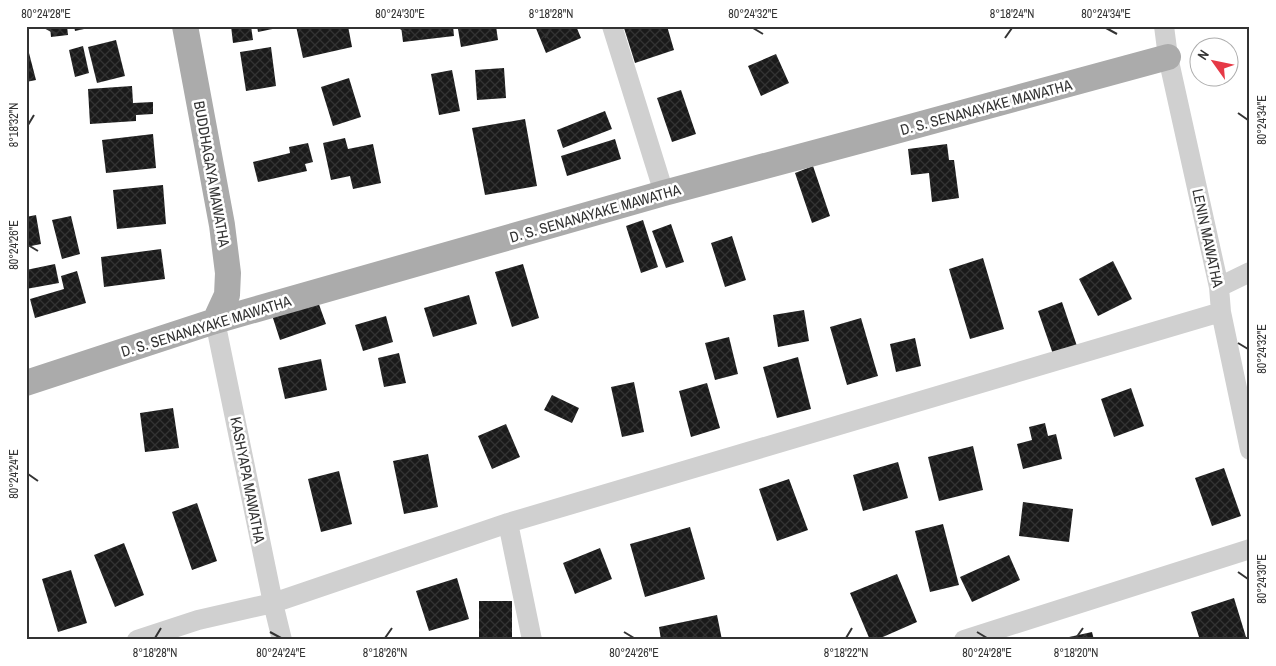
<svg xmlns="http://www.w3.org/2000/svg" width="1276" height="666" viewBox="0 0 1276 666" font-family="'Archivo Narrow',sans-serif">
<defs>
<pattern id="building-cross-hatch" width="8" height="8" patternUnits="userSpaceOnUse" patternTransform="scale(1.25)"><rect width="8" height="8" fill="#1a1a1a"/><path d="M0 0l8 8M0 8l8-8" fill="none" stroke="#333"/></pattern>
</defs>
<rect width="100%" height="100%" fill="#fff"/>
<path fill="url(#building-cross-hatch)" d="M50,26H67L68,35L51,37Z
M74,26H93V27L75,31Z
M231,26H251L253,40L233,43Z
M257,26H282V27L258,32Z
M296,26H348L352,47L303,58Z
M401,26H453L454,36L403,42Z
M464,26H496L498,40L461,47L458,29L464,28Z
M535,26H576L581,38L546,53Z
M629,26H667L674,50L635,63L624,28Z
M116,40L125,76L97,83L88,47Z
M83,46L89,73L75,77L69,50Z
M271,47L276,86L246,91L240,52Z
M29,53L36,80L26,82V54Z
M776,54L789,83L761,96L748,66Z
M504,68L506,98L477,100L475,70Z
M452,70L460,111L439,115L431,74Z
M349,78L361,117L333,126L321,87Z
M132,86L133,103L153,102V114L136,115V121L90,124L88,89Z
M681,90L696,134L672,142L657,98Z
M605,111L612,129L563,148L557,130Z
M525,119L537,186L485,195L472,128Z
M153,134L156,168L106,173L102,140Z
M345,138L348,149L373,144L381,183L353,189L350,176L331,180L323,143Z
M615,139L621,159L567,176L561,156Z
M308,143L313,162L305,164L307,171L258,182L253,162L290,153L289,147Z
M947,144L949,160H954L959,198L932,202L929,173L911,175L908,149Z
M813,166L830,216L812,223L795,173Z
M163,185L166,224L117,229L113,190Z
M36,215L41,244L26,247V217Z
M71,216L80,254L62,259L52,220Z
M643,220L658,267L641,273L626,226Z
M671,224L684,262L666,268L652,231Z
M732,236L746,280L725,287L711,243Z
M161,249L165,279L104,287L101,257Z
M983,258L1004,329L970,339L949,269Z
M1113,261L1132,299L1098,316L1079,279Z
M55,264L59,283L26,289V270Z
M523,264L539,318L512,327L495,272Z
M77,271L86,303L35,318L30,299L64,289L61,276Z
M469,295L477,324L433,337L424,308Z
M316,296L326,324L280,340L271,312Z
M1062,302L1078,349L1054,357L1038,311Z
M804,310L809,341L778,347L773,315Z
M386,316L393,342L363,351L355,325Z
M861,318L878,376L847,385L830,327Z
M729,337L738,374L715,380L705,343Z
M915,338L921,366L896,372L890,344Z
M399,353L406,383L384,387L378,358Z
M798,357L811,409L777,418L763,367Z
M321,359L327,390L285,399L278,368Z
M634,382L644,432L622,437L611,387Z
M707,383L720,428L691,437L679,391Z
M1131,388L1144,426L1114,437L1101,399Z
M552,395L579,408L572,423L544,410Z
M173,408L179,448L145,452L140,413Z
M1045,423L1048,436L1056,434L1062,459L1023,469L1017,444L1032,440L1029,427Z
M506,424L520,457L492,469L478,436Z
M973,446L983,490L939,501L928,457Z
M428,454L438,507L404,514L393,461Z
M898,462L908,498L863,511L853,475Z
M1224,468L1241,516L1212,526L1195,478Z
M339,471L352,524L321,532L308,479Z
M789,479L808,530L777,541L759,489Z
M1023,502L1073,509L1069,542L1019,536Z
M197,503L217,561L192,570L172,512Z
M943,524L959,585L930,592L915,531Z
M690,527L705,579L645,597L630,544Z
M124,543L144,595L115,607L94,555Z
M600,548L612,579L575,594L563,563Z
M1009,555L1020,580L972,602L960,577Z
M71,570L87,623L58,632L42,579Z
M897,574L917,622L876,640H870L850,593Z
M457,578L469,619L429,631L416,591Z
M1234,598L1246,637L1237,640H1200L1191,612Z
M479,601H512V640H479Z
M717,615L722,640H661L659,627Z
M1092,632L1094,640H1061L1060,639Z"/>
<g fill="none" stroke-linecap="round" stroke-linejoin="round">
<path stroke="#d0d0d0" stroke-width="20" d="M612,26L664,193
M1164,26L1168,57L1219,287L1221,312L1250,450
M1219,287L1250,272
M215,321L273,603L282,640
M508,523L532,640
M137,640L198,620L273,603L508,523L1221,312
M964,640L1250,549"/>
<path stroke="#ababab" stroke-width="26" d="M185,26L222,225L228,273L227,295L215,321
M26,383L215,321L664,193L870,138L1168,57"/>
</g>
<path fill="none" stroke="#333" stroke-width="2" d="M46,28L57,34M400,28L410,34M753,28L763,34M1106,28L1117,34M545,38L551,28M1005,38L1012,28M1238,113L1248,120M28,125L34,115M28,245L38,251M1238,343L1248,349M28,474L38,481M1238,572L1248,579M270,632L281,638M624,632L634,638M977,632L987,638M155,638L161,628M385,638L392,628M846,638L852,628M1076,638L1083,628"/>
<g text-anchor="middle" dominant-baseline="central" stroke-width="5" stroke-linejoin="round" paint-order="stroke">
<g font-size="15" fill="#333" stroke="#fff">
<text transform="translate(986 107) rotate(-15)">D. S. SENANAYAKE MAWATHA</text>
<text transform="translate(212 174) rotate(80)">BUDDHAGAYA MAWATHA</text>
<text transform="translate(595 213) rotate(-16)">D. S. SENANAYAKE MAWATHA</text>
<text transform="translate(1208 238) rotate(78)">LENIN MAWATHA</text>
<text transform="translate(206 326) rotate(-17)">D. S. SENANAYAKE MAWATHA</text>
<text transform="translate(248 480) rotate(79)">KASHYAPA MAWATHA</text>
</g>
</g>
<rect width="1276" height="666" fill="none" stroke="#ffffff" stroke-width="55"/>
<g transform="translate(1214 62) rotate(303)"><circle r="24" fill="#ffffff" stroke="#adadad"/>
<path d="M0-4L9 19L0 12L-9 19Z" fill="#e63946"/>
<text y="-8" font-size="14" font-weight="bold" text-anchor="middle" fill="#333333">N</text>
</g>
<rect x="28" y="28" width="1220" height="610" fill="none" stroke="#333" stroke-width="2"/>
<g font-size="12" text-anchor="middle" fill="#333">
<text x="46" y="18">80°24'28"E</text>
<text x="400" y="18">80°24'30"E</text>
<text x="551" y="18">8°18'28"N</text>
<text x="753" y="18">80°24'32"E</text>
<text x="1012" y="18">8°18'24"N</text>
<text x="1106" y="18">80°24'34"E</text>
<text transform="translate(1262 120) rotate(-90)" y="4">80°24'34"E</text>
<text transform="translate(14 125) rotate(-90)" y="4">8°18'32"N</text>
<text transform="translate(14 245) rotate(-90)" y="4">80°24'26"E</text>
<text transform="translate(1262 349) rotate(-90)" y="4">80°24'32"E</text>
<text transform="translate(14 474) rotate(-90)" y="4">80°24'24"E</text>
<text transform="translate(1262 579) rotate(-90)" y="4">80°24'30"E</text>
<text x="155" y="657">8°18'28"N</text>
<text x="281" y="657">80°24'24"E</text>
<text x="385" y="657">8°18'26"N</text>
<text x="634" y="657">80°24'26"E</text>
<text x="846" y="657">8°18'22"N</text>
<text x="987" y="657">80°24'28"E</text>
<text x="1076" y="657">8°18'20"N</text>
</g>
</svg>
